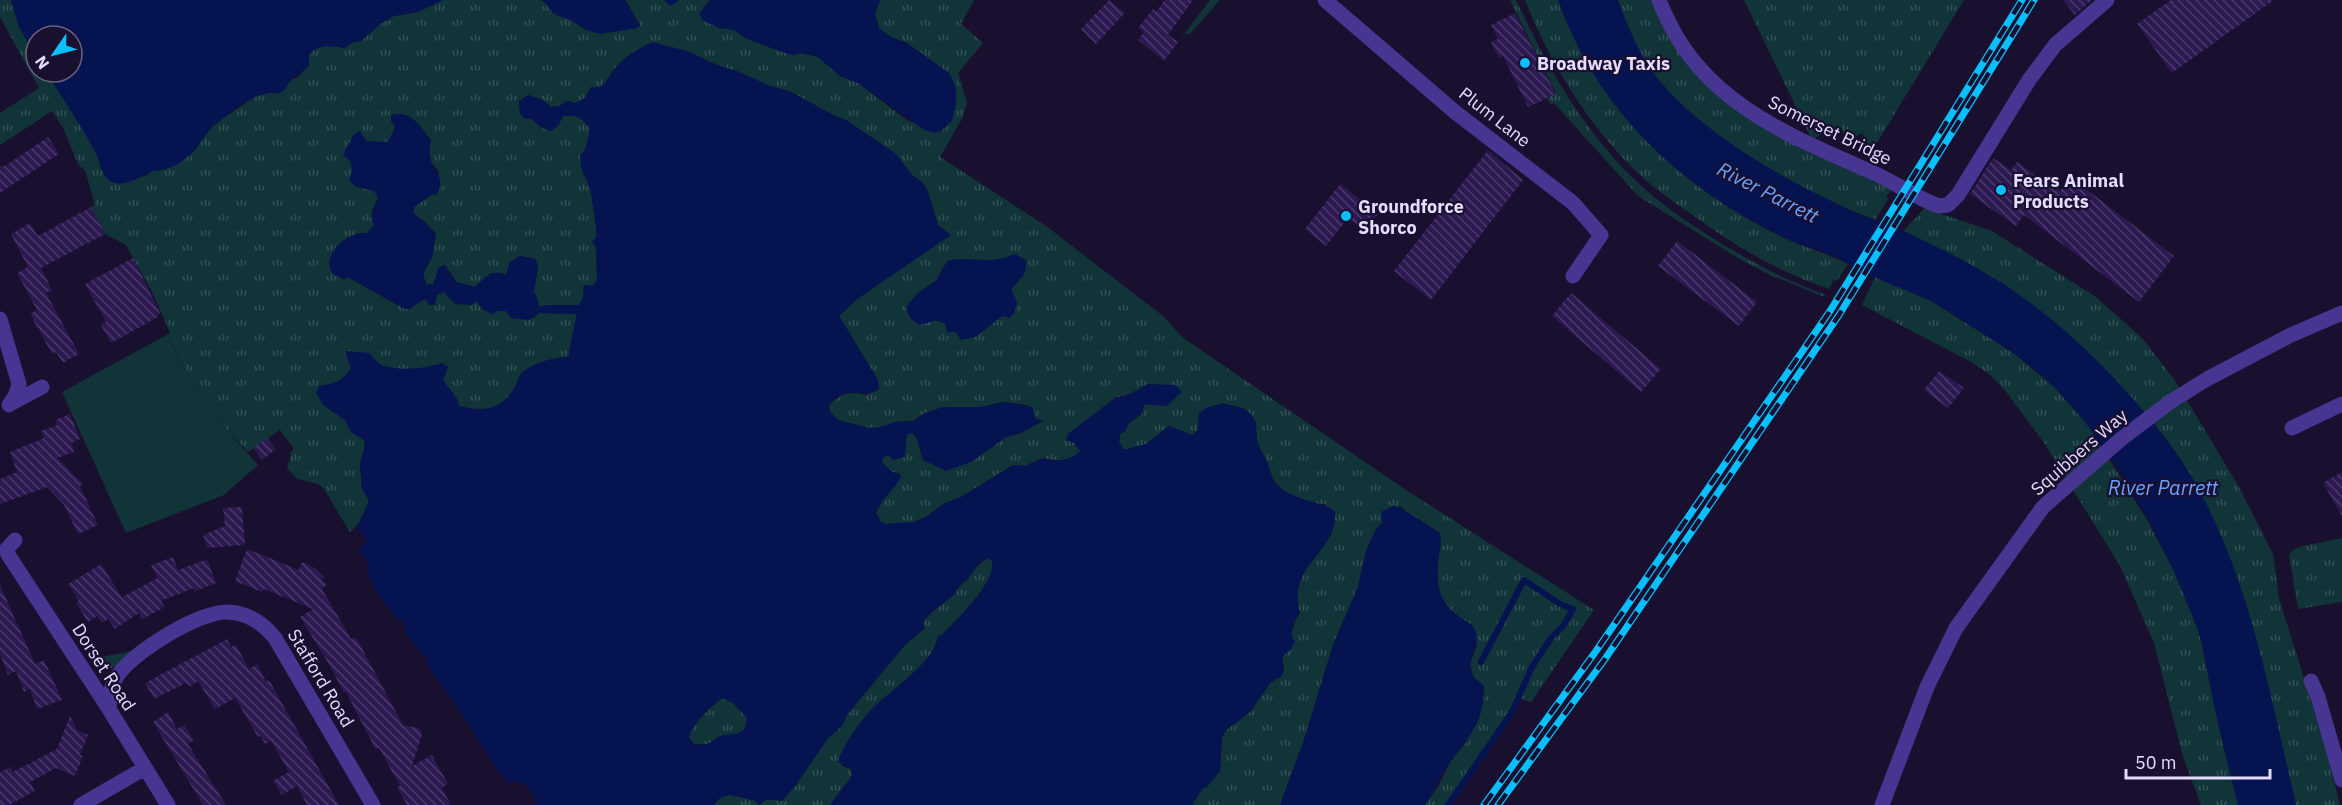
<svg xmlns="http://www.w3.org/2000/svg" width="2342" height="805" viewBox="0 0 2342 805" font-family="'IBM Plex Sans',sans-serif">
<defs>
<pattern id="grass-tufts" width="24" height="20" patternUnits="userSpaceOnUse" patternTransform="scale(1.5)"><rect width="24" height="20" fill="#113439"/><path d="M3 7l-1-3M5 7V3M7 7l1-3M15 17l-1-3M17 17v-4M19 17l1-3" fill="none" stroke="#345157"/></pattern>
<pattern id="building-back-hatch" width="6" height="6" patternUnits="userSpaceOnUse" patternTransform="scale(1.5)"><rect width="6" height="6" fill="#2d1952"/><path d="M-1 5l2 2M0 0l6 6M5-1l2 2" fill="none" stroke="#4b3a6c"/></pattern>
</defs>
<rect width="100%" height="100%" fill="#190f2e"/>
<path fill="url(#grass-tufts)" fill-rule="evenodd" d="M0,0H11L19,27L36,57V72H46L75,115L97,155L101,169L109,180L115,182L130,181L147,175L152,171L163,170L196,149L211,127L254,97L268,93H280L291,80L300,76C310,50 314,42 344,48L354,42L361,41L380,24L394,16L418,12L443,0H540L545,2C556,19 559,11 572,21C599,40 607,31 637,28L640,25L625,0H710L699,14L719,28L735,30L745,38L774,49L792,55L802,53L818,57L840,76L858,83L908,121L941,131C962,111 955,100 950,74L907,43L891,37L879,28L875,14L880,0H974L961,24L983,43L958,73L967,103L963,117L940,157L1046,226L1163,316L1182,337L1214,359L1409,492L1594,610L1531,702L1519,698L1512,712L1448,805H1425L1439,785L1450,762L1467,741L1473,675L1470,664L1477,645L1472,625C1444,609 1435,595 1438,562C1439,551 1442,544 1440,533L1413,518L1400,506L1376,529L1366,551L1358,587L1333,645L1304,740L1280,805H1192L1202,789L1207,787L1220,771L1222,737L1226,730L1250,712L1271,682L1281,677L1284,671L1282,657L1291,649C1291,634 1292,625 1300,613C1295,597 1298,580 1307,566C1310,562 1315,559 1317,555C1322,548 1326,542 1331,535L1325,504H1314L1285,492L1274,481L1257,441L1256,422L1245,409L1223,403L1200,413L1198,431L1192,435L1169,426L1146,444L1124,450L1119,442L1120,434L1127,430L1128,424L1142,414L1144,404L1166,406L1181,392L1149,384L1130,394L1115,398L1068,434L1081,451C1070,461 1058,462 1043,458L1025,466L1013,465L961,497L943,504L926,517L914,522L887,524L881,522L876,513L878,508L900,474L892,472L882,463L883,458L905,444L907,434L912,433L917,439L923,460L971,462L1006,437L1021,433L1042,421L1034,419L1027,405L1002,402L981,407H943L925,413L913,421L895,422L881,427L869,428L838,420L830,412L829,405C844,392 848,391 867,395L878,380L839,316L857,299L950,235L938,225L927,189L921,181L912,175L896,154L846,120L835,116L791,92L767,85L742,73L717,65L687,51L612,72C605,87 590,95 575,104L565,101L560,106L551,107L543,100L528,95L519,101L520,113C532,118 538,126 550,131L558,126L563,116C577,114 582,117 590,129L586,148L580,157L583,174L588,180L591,192L596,225L597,280L593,286L584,285L583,298L579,305H546L540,307L534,291L538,268L531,258L520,256L510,262L506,275L491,273L475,287L456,282L451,273L439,267L433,284L427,286L423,274L432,257L436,234L426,223L414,214V207L431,195L437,194L439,172L431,162L429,149L396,127L388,142L371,143L366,141L364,137L345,149L351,162L355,186L374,191L378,197L372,211L374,225L367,233H360L342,241L341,279L349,278L405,309H410L419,302L444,292L463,303L471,305L477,301L482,309L506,311L511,318H534L539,313L577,314L568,357C552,358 537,362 524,371C519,374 518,382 515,387C502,410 483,412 459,406L457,399L443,380L448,367L443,364C427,368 404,371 388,367C379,366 374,359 369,353L345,351L351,368C342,382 334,384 319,386L323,405L345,420L351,432L364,440C367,450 360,456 360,466C360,474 363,478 361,487L369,501L361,521L350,532L324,489L318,484L297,479L287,468L291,456L290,453L294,449L280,430L248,452L226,429L192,383L168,337L171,335L153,294L126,245L105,234L91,207L95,205L85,170L79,166L63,128L52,111L0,145V113L39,88L0,17ZM1015,254L1019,281L1011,289L1017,303L1014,314L1002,316L975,337C964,335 955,333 946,328V325L940,320L933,319L918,293L937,280L942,268L982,261H996Z
M1210,0H1220L1189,35L1186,33L1176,45Z
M1510,0H1516C1550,73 1591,145 1654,197C1691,227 1748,261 1791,281C1802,286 1814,290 1825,295L1824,297L1768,274L1738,258L1638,196L1554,103L1551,105L1547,98L1556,93Z
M1525,0H1558C1598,110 1683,191 1789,240C1808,249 1829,254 1848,264L1837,281L1834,279L1829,289C1784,274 1744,251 1705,224C1686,210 1667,198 1649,183C1595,136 1551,67 1525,0Z
M1618,0H1653L1699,74L1893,188L1886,197L1888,199L1875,220C1806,193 1703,137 1657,78C1639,55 1627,27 1618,0Z
M1744,0H1964L1872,151L1862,133L1846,142L1841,127L1826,134L1825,132L1812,140Z
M1924,208L1992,231L2096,297L2143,339L2176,382L2239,487L2273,554L2279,598L2326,749L2340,805H2296C2273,708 2254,609 2211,519C2205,504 2199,488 2190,474C2139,393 2064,325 1984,273C1959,256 1930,245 1904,231C1910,222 1917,218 1924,208Z
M1875,277L1931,301L2012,352L2053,386L2088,425L2147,520L2173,569L2199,632L2221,737L2238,805H2201L2183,757L2154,643L2120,566L2045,444L2004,389L1990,375L1973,363L1862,305Z
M2342,538V602L2298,609L2289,555L2293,550L2299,547Z
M988,558L992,561C997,582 956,620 942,635L938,636C935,661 892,690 874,707C860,721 850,740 839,757L842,766L851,769L852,776L830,805H759L767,799L782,801L795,786L828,738L842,726L847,715L864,694L905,645L925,628L923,623C929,614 939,605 947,599C950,597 954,595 955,593C960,585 978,563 988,558Z
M133,651C122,659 112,672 98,671L90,659Z
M722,698L733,703L747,718L745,729L739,734L728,736L708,744H694L689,738C690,726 712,706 722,698Z
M726,794L757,801L758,805H714L718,798Z"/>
<path fill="#113439" d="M170,333L171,336L168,338L192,383L226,429L258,465L224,495L126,533L62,392Z"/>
<path fill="#051451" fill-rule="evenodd" d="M11,0H443L418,12L394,16L380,24L361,41L354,42L344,48C330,45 320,45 309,53V66C303,72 295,76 291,80C286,85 287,91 279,93C275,94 270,92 266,93C249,97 232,111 219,121C205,131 200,148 186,158C180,164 170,168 162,170C159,170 156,170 153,171C142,175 124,189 110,181C101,175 101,162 96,153C81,125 63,99 46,72H72V36H36V57L19,27Z
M540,0H625L640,25L637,28L600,34L586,30L571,20L558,16L553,13L545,2Z
M710,0H880L875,14L879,28L891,37L907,43L950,74L956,88V104L952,121L941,131L934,133L924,130L858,83L840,76L818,57L802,53L792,55L774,49L745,38L735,30L719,28L704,21L699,14Z
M1558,0H1618C1628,28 1640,56 1658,79C1702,133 1783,179 1845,208C1864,217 1884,223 1902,231C1929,242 1957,257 1982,271C2052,311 2113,372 2163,435C2243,537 2267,682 2296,805H2238C2229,769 2220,733 2212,696C2208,675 2205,652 2198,631C2171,552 2113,446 2054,387C2029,362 1999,343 1969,325C1956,317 1944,308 1931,301C1913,292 1893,286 1874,277C1859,270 1845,261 1829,254C1816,248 1801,246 1787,239C1681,187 1599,114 1558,0Z
M652,42L687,51L717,65L742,73L767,85L791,92L835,116L846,120L896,154L912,175L921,181L927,189L938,225L951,235L857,299L839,316L878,380L879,389C866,399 853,388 840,395C836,397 832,402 829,405L830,412L838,420L869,428L881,427L895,422L913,421L925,413L943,407H981L1002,402L1033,407L1035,418L1043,421L1021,433L1006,437L971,462L946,471L923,460L917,439L913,433L907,434L905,457L893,460L888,455L883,458L882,463L892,472L900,474L901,477C894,490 881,499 876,513L881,522L887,524L914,522L926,517L943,504L961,497L1013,465L1025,466L1043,458C1057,462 1070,461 1080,451L1074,443L1066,440L1068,434L1115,398L1130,394L1148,384L1175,385L1182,392L1166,406L1144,404L1142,414L1128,423L1127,430L1120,434L1119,442L1124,450L1146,444L1169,426L1192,435L1198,430L1199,413C1211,404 1220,403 1234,406C1256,412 1255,419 1257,439C1257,448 1266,456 1268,464C1270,470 1270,476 1274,481C1289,501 1316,499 1335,511C1339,552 1286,564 1300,613L1293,623L1291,635L1295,642L1291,649L1282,657L1284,671L1281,676L1271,682L1250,712L1226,730L1222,737L1220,771L1207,787L1202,789L1192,805H830L852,776L851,769L838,762C844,743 860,721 874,707C891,690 936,661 938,636L942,635C956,620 997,582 992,561L988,558L980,562L968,579L958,587L955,594L927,616L923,623L925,628L905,645L864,694L847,715L842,726L828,738L795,786L782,801L767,799L758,805L756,801C739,798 726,788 714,805H535L537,801L527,786L517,781L511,783L506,781L498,771L455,704L429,668L425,657L405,633V622L396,618L379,596L369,577L367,561L358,549L367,542L357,527L369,501L361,487C363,478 360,474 360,466C360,456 367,450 364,440L351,432L345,420L323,405L316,393L319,386C334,384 342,382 351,368L345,351L369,353C374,359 379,366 388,367C404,371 427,368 442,363L448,367L443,380L457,399L459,406C483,413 502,410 515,387C518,382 519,374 524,371C537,362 552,358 568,357L577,314L539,313L529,320L511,318L506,311H498L492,314L482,309L477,301L471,305L455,304L444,292L437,294L435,305H429L426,299L419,302L410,309H405L350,278C312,280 332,232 367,233L374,225L371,217L378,197L374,191L355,186L349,180L352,172L351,162L343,155L354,134L360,131L366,141L388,142L395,127L391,121V115C411,110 420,126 431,140C430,147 428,154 431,161C435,174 446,179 437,194L431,195L414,207V214L426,223L436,234L432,257L423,274L426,285L433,284L439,267L445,265L456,282L475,287C483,278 495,268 506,275L510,262L520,256L536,259L538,268L534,291L540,307L546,305H579L583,298L584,285L593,286L597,280L596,248L592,242L597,236L591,192L581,166L580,157L586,148L590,129C582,117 576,114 563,116L558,126L550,131L539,126L532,118L525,119L520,113L519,101L528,95L543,100L551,107L560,106C566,100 568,100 575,103L585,98L591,87H601C609,80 611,71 619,64C628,54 640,48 652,42ZM722,698L733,703L747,718C748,734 736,734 725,735C713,736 710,749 694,744L689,738C690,726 712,705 722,698Z
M1015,254L1026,260C1027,279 1020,276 1011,289L1017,303L1014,314L1009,318L1002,316L975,337L961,340L955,331L947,333L946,325C936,317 931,322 920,325C911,321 906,314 907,305L918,293L937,280L947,261C973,255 988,266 1015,254Z
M1393,506C1401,506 1430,527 1440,533C1442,544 1439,551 1438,562C1435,594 1444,609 1472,625C1486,644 1462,659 1473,676C1475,679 1481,683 1484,686C1485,720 1470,735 1451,761C1441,774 1434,791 1425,805H1280L1304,740L1333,645L1358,587L1366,551L1376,529L1382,523L1381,512Z"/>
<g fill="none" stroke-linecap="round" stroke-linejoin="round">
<path stroke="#051451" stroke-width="6" d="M668,0L671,2L675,0
M1448,805L1512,712L1532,667L1551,638L1564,625L1573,609L1560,604L1524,580L1481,662"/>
</g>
<path fill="url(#building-back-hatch)" d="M1109,0L1125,13L1096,44L1081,29Z
M1165,0H1193L1168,35L1178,42L1164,61L1138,40L1144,32L1138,28L1153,9L1156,12Z
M2063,0H2092L2075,15Z
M2171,0H2274L2172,73L2137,24Z
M1515,13L1556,94L1528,107L1503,56L1499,58L1491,42L1498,39L1491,25Z
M48,137L59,154L0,193V166H5Z
M1488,150L1523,180L1431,300L1394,271Z
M1993,158L2011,170L2017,162L2060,191L2070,177L2174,256L2139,302L2024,215L2016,226L1970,194Z
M1340,184L1378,214L1365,231L1348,218L1326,246L1305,229Z
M91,207L105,234L41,268L52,290L46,293L79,354L63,363L56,352L52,354L30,314L37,310L17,273L28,267L11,234L30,223L38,236Z
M1677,241L1757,302L1739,326L1658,266Z
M133,258L160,313L157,315L158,317L111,343L101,325L106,322L85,284Z
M1571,293L1661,369L1641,392L1552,316Z
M1939,371L1964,388L1948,408L1924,390Z
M70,414L80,439L71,443L74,452L57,458L83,484L80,486L98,525L78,534L64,505L47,487L0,504V479L17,472L10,452L44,438L41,431L57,425L55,420Z
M267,438L276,449L262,460L253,448Z
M2342,472V516L2323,483Z
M242,507L245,545L208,548L203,535L225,526L223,508Z
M247,549L299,570L302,562L315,568L325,578L322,580L327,584L322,589L351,639L356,637L403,725L419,728L422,734L412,766L432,755L448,784L442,788L451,805H407L397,787L400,786L379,748L376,750L346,692L344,693L329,664L300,617L313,609L264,589L262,592L235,581Z
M173,557L178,570L207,559L216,583L195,591L194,588L161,601L165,607L142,619L139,613L115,629L108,619L102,623L97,616L88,622L76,603L79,601L68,584L101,564L122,597L157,578L151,565Z
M0,585L35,664L44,660L62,700L37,709L30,689L24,692L16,671L8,675L0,654Z
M227,639L231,647L236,645L249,669L257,664L266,682L269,680L339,805H307L297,786L282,795L273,781L289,772L271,741L265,744L261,736L258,737L235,698L215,709L198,681L190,686L186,683L154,699L145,683Z
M168,712L177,729L184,725L194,740L188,744L226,805H203L153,722Z
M70,716L77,730L88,735L80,755L83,756L75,776L56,768L30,782L35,791L9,805H0V772L11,767L13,772L57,749Z"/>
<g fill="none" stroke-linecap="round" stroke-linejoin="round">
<path stroke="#473592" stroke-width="15" d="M1325,0L1455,112L1573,203L1601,235L1573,276
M1659,0C1664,13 1670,25 1677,37C1719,109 1801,141 1874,173C1896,183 1916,198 1939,206L1948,205L1958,195L2029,80L2055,45L2107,0
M0,319L19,384L16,394L9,405
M10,404L42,387
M2292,428L2342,404
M15,540L6,550L9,556L109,709L168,805
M2311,681L2318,697L2342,780
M109,709C110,698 110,687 116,678C129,654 201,610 228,612C247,613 263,623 275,638L373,805
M81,805L145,768
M1882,805L1927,687L1956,628L2043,507L2121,439L2170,402L2207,379L2291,335L2342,313"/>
<defs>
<path id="rail" d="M1484,805L1596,651L1830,311L2022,0
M1498,805L1605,659L1839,315L2034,0"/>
</defs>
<use href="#rail" stroke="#08bfff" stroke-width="7"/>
<use href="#rail" stroke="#190f2e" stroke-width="4.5" stroke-dasharray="14" stroke-linecap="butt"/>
</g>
<g fill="#08bfff" stroke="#190f2e" stroke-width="2">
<circle cx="1525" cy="63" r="6"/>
<circle cx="2001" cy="190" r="6"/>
<circle cx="1346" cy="216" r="6"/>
</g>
<g text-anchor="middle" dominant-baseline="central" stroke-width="4.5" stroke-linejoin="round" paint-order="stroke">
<g font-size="18" font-weight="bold" fill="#e6dcff" stroke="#190f2e" text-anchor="start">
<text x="1537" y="63">Broadway Taxis</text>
<text x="2013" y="180">Fears Animal<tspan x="2013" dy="21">Products</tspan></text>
<text x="1358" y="206">Groundforce<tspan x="1358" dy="21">Shorco</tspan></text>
</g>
<g font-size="18" fill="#e6dcff" stroke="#190f2e">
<text transform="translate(1495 117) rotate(38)">Plum Lane</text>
<text transform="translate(1830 130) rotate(26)">Somerset Bridge</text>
<text transform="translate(2079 452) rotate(-41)">Squibbers Way</text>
<text transform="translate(104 667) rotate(57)">Dorset Road</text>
<text transform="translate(321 678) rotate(59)">Stafford Road</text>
</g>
<g font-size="20" font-style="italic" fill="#6aa2ff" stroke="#190f2e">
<text transform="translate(1768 192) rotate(27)">River Parrett</text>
<text x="2163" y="487">River Parrett</text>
</g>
</g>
<g transform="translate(54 54) rotate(235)"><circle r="28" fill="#190f2e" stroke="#6b6182" stroke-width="1.5"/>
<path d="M0-4.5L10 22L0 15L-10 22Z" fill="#08bfff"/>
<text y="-9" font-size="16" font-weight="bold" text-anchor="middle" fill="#e6dcff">N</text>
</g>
<path d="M2126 769v9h144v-9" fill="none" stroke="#e6dcff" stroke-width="3"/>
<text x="2135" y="769" font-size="18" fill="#e6dcff" stroke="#190f2e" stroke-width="4.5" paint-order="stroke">50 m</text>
</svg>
